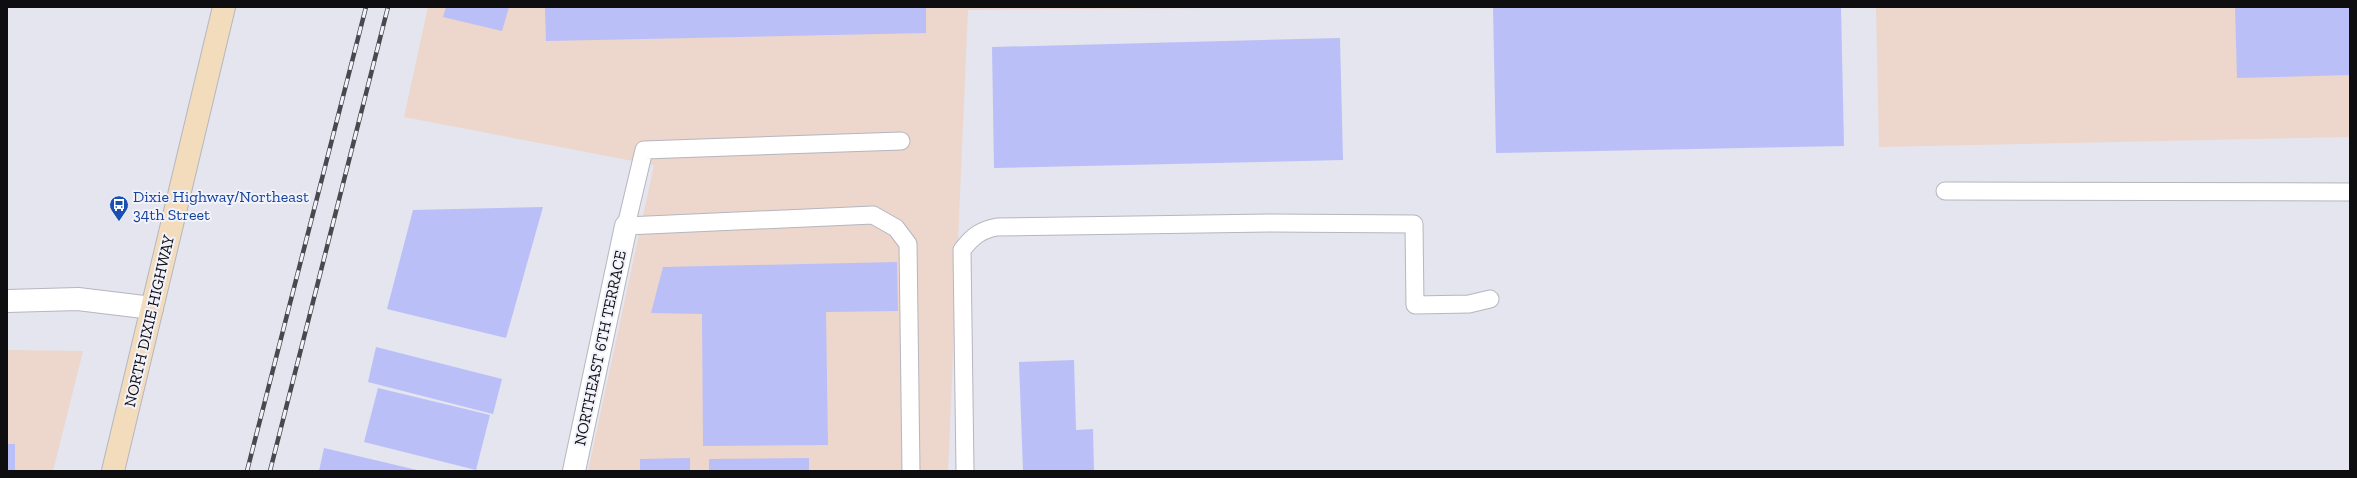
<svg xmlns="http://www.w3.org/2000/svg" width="2357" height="478" viewBox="0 0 2357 478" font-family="'Zilla Slab',serif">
<rect width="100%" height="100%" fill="#e4e5ee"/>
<path fill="#edd6cb" d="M428,7H1319L968,10L948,471H588L654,165L404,117Z
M1876,7H2350V137L1879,147Z
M7,350L83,351L53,471H7Z"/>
<path fill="#babff8" d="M446,7H509L502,31L443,17Z
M545,7H926V33L546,41Z
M1493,7H1841L1844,146L1496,153Z
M2235,7H2350V75L2237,78Z
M1340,38L1343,160L994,168L992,47Z
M543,207L506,338L387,309L413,210Z
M897,262L898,311L826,312L828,445L703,446L702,314L651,313L663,267Z
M376,347L502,379L493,414L368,382Z
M1074,360L1076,430L1093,429L1094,471H1023L1019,362Z
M378,388L490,415L476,470L364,442Z
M7,444H15V471H7Z
M324,448L417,470V471H319Z
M690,458V471H640V459Z
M809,458V471H709V459Z"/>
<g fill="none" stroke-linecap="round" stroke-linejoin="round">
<defs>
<path id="service" d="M901,141L644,150L626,226L873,215L896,228L908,244L911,471
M1945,191L2350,192
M965,471L962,250C972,237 980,230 997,227L1270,223L1414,224L1415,305L1469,304L1490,299"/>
<path id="minor" d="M7,301L78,299L152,308
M574,471L626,226"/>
<path id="secondary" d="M113,471L224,7"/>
</defs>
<use href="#service" stroke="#b5b6bf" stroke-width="19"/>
<use href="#minor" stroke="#b5b6bf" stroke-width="24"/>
<use href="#secondary" stroke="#b5b6bf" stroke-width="24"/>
<use href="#service" stroke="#fff" stroke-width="17"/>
<use href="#minor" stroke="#fff" stroke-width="22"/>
<use href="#secondary" stroke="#f2dcbc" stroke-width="22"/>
<defs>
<path id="rail" d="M247,471L366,7
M270,471L388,7"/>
</defs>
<use href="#rail" stroke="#48484d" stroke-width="4.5"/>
<use href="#rail" stroke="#f1f2fb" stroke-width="3" stroke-dasharray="9" stroke-linecap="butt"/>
</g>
<defs>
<symbol id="bus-pin" viewBox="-11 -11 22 30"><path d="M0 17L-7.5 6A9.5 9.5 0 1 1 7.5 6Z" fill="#1a4fb4" stroke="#f1f2fb"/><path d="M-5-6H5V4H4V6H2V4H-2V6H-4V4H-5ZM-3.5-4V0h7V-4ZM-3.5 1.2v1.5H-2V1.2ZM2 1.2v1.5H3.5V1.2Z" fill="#fff"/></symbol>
</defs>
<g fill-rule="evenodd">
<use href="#bus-pin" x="108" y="194" width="22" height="30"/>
</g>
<g text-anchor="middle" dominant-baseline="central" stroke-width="4" stroke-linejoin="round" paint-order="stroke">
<g font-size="16" fill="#164399" stroke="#f1f2fb" text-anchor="start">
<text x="133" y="196">Dixie Highway/Northeast<tspan x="133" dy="18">34th Street</tspan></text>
</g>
<g font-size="16" fill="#0e0e11" stroke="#f1f2fb">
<text transform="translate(149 321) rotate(-77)">NORTH DIXIE HIGHWAY</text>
<text transform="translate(600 348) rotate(-78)">NORTHEAST 6TH TERRACE</text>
</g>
</g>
<rect width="2357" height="478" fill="none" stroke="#0e0e11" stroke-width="16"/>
</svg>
